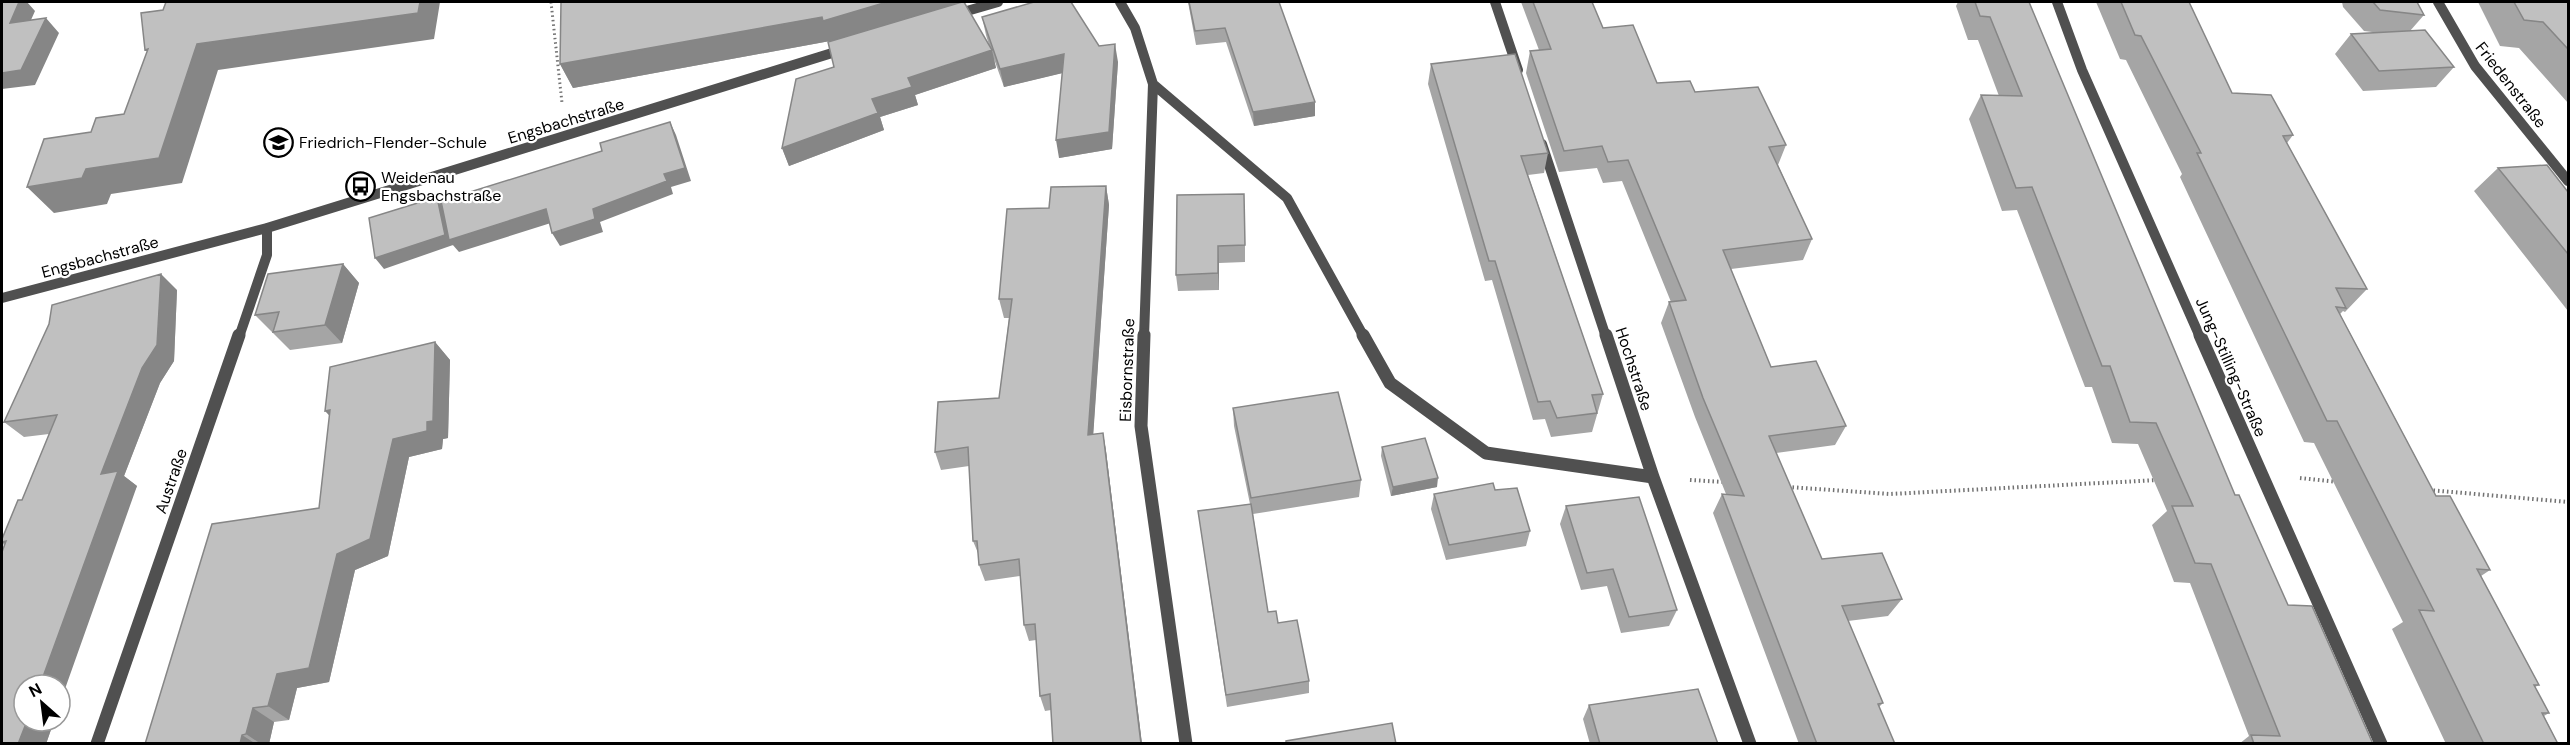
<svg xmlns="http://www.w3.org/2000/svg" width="2570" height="745" viewBox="0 0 2570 745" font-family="'DM Sans',sans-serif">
<rect width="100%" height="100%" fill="#fff"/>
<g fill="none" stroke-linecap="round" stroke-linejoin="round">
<path stroke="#727272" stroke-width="3" stroke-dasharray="1.5 3" stroke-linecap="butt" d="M551,2L562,103"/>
<path stroke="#727272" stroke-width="4" stroke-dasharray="1.5 3" stroke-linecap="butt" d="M2300,478L2338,482
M1690,480L1724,482
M1788,487L1890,494L2158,480
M2429,490L2568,502"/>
<path stroke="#505050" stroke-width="10" d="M1120,2L1135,28L1153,84L1144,337
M1495,2L1518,70
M2057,2L2082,70L2200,337
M2438,2L2475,66L2568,181
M953,15L998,2
M1153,84L1287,198L1364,337
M1542,144L1606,337
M2,298L267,228L845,49
M239,337L267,255V228"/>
<path stroke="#505050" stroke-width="13" d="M1144,335L1141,426L1186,744
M1363,335L1390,383L1486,453L1653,477
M1606,335L1653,477L1750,744
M2200,335L2381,744
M97,744L239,335"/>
</g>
<path fill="#a5a5a5" d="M959,2L989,45L986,35L982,17L1099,46L1118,62L1112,149L1059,158L1062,73L1004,87L994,59L996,68L915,95L918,105L880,117L884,130L789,166L782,148L834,67L830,41L573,88L560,64Z
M1188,2H1279L1315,116L1254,126L1226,42L1196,45Z
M1521,2H1592L1603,28L1657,83L1695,92L1786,145L1778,165L1812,239L1803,260L1731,269L1771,367L1846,426L1835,445L1776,453L1822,559L1902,599L1888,616L1848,621L1883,703L1879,707L1895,744H1799L1713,513L1722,494H1726L1695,417L1661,323L1669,302H1671L1622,181L1603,183L1597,168L1559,172L1526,73L1530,51L1539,50Z
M1958,2H2029L2235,495L2288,605L2373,744H2239L2249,736L2190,583L2174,582L2152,525L2167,511L2138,444L2112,443L2092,387H2085L2017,210L2002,211L1969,119L1981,95L1999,96L1978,40H1968L1956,6Z
M2096,2H2189L2232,93L2293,135L2287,143L2367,289L2345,312L2343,311L2340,314L2436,496L2490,570L2481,576L2539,685L2535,687L2549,713L2544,716L2558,744H2446L2392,629L2403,622L2314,443L2304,442L2180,177L2182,174L2126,60L2120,59Z
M2342,2H2417L2424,15L2410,31L2454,67L2436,87L2363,91L2335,54L2351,34L2380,33L2364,31L2343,7Z
M2478,2H2568V103L2519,48L2500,46Z
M1431,64L1548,153L1544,173L1528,175L1603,394L1592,432L1551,437L1545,419L1533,420L1492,280L1485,281L1428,84Z
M2498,168L2568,192V311L2474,191Z
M1106,186L1109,205L1093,434L1103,433L1106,451L1142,744H1053L1051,710L1045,711L1040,696L1036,640L1029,641L1024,625L1020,576L985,581L979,565L978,553L973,541L969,466L941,470L935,452L999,398L1009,318H1004L999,299L1049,208Z
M1245,211V262L1219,263V290L1178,291L1176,275Z
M343,264L359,283L342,343L290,350L255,315Z
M177,290L174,361L160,383L124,476L137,486L24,721H54L46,744H2L4,545L2,543V539L22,500L49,434L24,437L4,422Z
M435,342L450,360L448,438L443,439L442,449L409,457L388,556L355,570L329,682L297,688L289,720L274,722L269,744H145L319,508Z
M1233,408L1361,480L1359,497L1253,514L1268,612L1278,623L1309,681V693L1227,707L1198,511L1250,504L1234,426Z
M1382,447L1437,487L1391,496L1381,456Z
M1495,490L1530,531L1526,546L1446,560L1431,509L1434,494Z
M1566,506L1677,610L1669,626L1621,633L1607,586L1581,590L1560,524Z
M1589,705L1718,744H1590L1583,719Z"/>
<path fill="#868686" d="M19,2H27L35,11L23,38L10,23Z
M420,2H440L434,39L218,70L182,183L111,194L107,204L54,213L27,187L86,169L197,44Z
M887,2H959L960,6L831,46L830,41L573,88L560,64Z
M46,18L59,33L35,85L2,89V73Z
M1115,44L1118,62L1112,149L1059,158L1056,140Z
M992,50L996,68L915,95L918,105L880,117L884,130L789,166L782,148L872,99L908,78Z
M1064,54L1067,72L1004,87L1000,69Z
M1315,102V116L1254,126L1253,112Z
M670,122L676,135L691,181L671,187L673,194L600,222L603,232L560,246L552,233L593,209L664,174Z
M1106,186L1109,205L1092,453L1088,435Z
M437,197L445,207L546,209L554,222L459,252L452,244L453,245L384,269L375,258Z
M1218,246L1219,263V290L1218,273Z
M343,264L359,283L342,343L325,325Z
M161,274L177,290L174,361L160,383L124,476L137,486L60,703V685H40L101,474Z
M435,342L450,360L448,438L443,439L442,449L409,457L388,556L355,570L329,682L297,688L289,720L268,706L277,674L337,554L393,439Z
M330,410L342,429L325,411Z
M1103,433L1106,451L1142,744H1141Z
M1438,478L1437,487L1391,496L1393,487Z
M253,708L274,722L269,744H261L246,734Z
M27,721H54L46,744H18Z
M242,735L256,744H240Z"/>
<path fill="#c0c0c0" stroke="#868686" stroke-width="1.5" d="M2,2H19L10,23L46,18L21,70L2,73Z
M166,2H420L418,13L197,44L159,158L86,169L82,178L27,187L44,139L91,132L96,118L124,114L148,49L145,50L141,13L163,10Z
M561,2H887L823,21L822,17L560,64Z
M962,2H964L992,50L908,78L912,87L872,99L878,113L782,148L796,79L834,67L828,42Z
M1034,2H1071L1099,46L1115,44L1109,132L1056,140L1064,54L1000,69L982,17Z
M1189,2H1279L1315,102L1253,112L1225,28L1195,31Z
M1533,2H1592L1603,28L1633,25L1657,83L1690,81L1695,92L1758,87L1786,145L1769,147L1812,239L1723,250L1771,367L1816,361L1846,426L1769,436L1822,559L1882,553L1902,599L1842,606L1883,703L1878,704L1895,744H1817L1722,494L1744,496L1703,398L1669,302L1686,300L1628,160L1608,162L1602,146L1564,151L1530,51L1551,49Z
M1975,2H2029L2235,495H2239L2288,605L2312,606L2373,744H2254L2251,735L2280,736L2211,564L2195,563L2172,506H2193L2156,423L2130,422L2110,366H2102L2032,187L2016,188L1981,95L2022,96L1990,17L1980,16Z
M2121,2H2189L2232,93L2271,95L2293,135L2283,136L2367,289L2336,288L2346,308L2336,307L2436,496H2450L2490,570L2477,569L2539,685H2534L2549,713H2542L2558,744H2484L2419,610L2434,611L2337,421H2327L2197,153H2201L2141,36L2135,35Z
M2373,2H2417L2424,15L2380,10Z
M2514,2H2568V49L2543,22L2524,20Z
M2425,30L2454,67L2379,71L2351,34Z
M1515,54L1548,153L1521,156L1603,394L1592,395L1597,413L1557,418L1550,401L1538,402L1495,261H1489L1431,64Z
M670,122L685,168L664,174L667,181L593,209L595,219L552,233L546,209L449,240L441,201L602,151L600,143Z
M2547,165L2568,192V254L2498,168Z
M1106,186L1088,435L1103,433L1141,744H1053L1050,694L1040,696L1035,624L1024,625L1019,559L979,565L977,541H973L968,447L935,452L938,402L999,398L1012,299H999L1007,209L1049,208L1051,187Z
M1244,194L1245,245L1218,246V273L1176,275L1177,195Z
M437,197L445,235L375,258L369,218Z
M343,264L325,325L273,332L279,312L255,315L268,274Z
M161,274L157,345L142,368L101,474L118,471L40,685H24V721H27L18,744H2V552L6,541L2,542V539L18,500H22L57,415L4,422L49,324L52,305Z
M435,342L433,421L427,422V431L393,439L370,539L337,554L309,668L277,674L268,706L253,708L246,734L242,735L240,744H145L212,524L319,508L330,410L325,411L330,367Z
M1338,392L1361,480L1251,498L1233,408Z
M1425,438L1438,478L1393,487L1382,447Z
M1493,483L1495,490L1517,488L1530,531L1449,545L1434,494Z
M1639,497L1677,610L1629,617L1613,569L1587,573L1566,506Z
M1251,504L1268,612L1276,611L1278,623L1297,620L1309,681L1226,695L1198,511Z
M1698,689L1718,744H1600L1589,705Z
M1392,723L1396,744H1286V741Z"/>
<defs>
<symbol id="school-ring" viewBox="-11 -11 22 22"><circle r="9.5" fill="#fff" stroke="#000" stroke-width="1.5"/><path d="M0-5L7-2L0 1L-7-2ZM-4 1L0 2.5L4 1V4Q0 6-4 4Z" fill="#000"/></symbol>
<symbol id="bus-ring" viewBox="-11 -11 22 22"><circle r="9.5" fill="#fff" stroke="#000" stroke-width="1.5"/><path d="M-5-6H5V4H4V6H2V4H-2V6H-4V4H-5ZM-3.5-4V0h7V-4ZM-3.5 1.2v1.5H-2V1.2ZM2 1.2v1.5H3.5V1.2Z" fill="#000"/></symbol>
</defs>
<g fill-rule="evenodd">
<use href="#school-ring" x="262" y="126" width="33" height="33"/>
<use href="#bus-ring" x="344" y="170" width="33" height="33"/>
</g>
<g text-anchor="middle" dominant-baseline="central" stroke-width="4.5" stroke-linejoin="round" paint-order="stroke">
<g font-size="16" fill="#000" stroke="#fff">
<text transform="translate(2511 85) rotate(52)">Friedenstraße</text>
<text transform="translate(566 121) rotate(-17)">Engsbachstraße</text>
<text transform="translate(100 257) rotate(-15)">Engsbachstraße</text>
<text transform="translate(2231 367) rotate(66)">Jung-Stilling-Straße</text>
<text transform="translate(1634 369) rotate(72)">Hochstraße</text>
<text transform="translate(1127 370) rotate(-88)">Eisbornstraße</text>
<text transform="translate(171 481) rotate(-71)">Austraße</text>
</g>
<g font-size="16" fill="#000" stroke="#fff" text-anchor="start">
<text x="299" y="142">Friedrich-Flender-Schule</text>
<text x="381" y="177">Weidenau<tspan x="381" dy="18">Engsbachstraße</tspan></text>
</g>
</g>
<rect width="2570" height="745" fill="none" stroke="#000000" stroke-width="6"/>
<g transform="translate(42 703) rotate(332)"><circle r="28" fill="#ffffff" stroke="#999999" stroke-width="1.5"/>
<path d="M0-4.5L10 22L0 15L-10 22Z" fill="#000000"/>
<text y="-9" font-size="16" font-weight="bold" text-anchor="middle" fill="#000000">N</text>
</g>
</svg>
